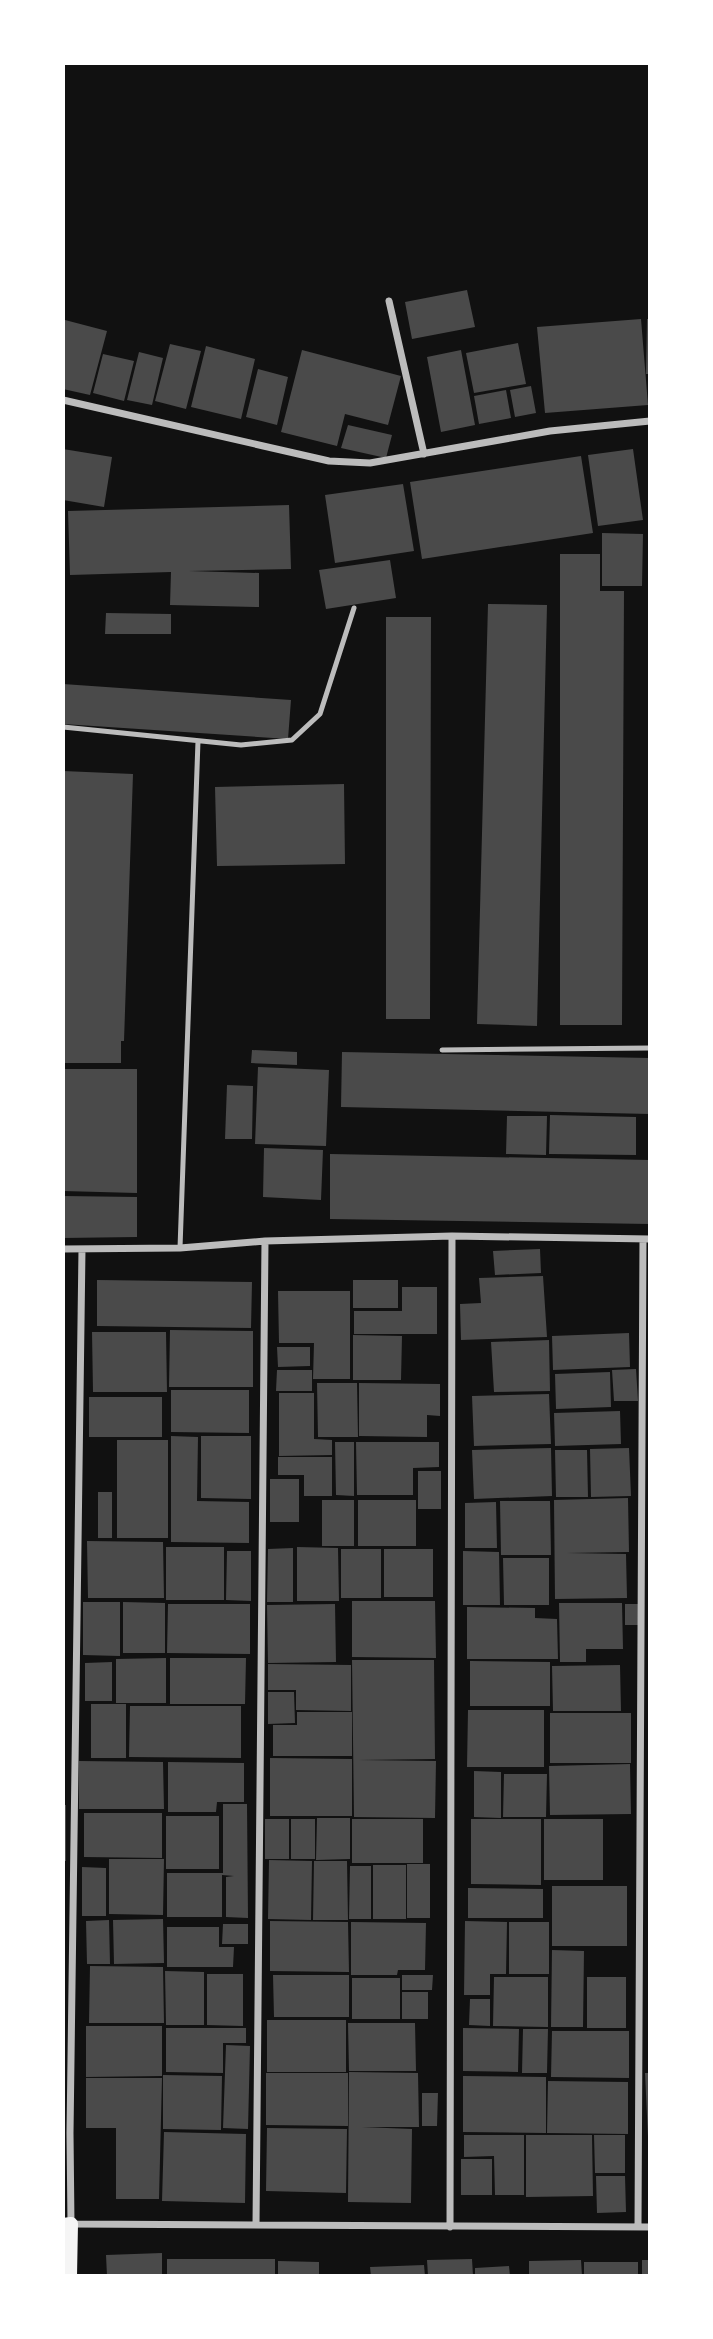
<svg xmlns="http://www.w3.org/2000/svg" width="713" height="2339" viewBox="0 0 713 2339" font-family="'Fira Sans',sans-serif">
<rect width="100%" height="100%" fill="#111"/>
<path fill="#4a4a4a" d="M467,290L475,327L412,339L405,302Z
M641,319L648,405L545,413L537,327Z
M647,319H650V374H646Z
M65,320L107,331L90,395L63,389Z
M518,343L526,384L474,393L466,353Z
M170,344L201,351L186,409L155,401Z
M206,346L255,359L241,419L191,407Z
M302,350L401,376L388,425L345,414L337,446L281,432Z
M461,350L475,425L441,432L427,357Z
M139,352L163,358L152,405L127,400Z
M103,354L134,361L124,401L93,393Z
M258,369L288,377L277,425L246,417Z
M531,386L536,413L515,417L510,390Z
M506,390L511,418L479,424L474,396Z
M348,425L392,435L386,458L341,448Z
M63,449L112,457L104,507L63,500Z
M633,449L643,520L598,526L588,455Z
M581,456L593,533L422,559L410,482Z
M403,484L414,551L335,563L325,495Z
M289,505L291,569L189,571L259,573V607L170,605L171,572L70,575L68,511Z
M602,533L643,534L642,586H602Z
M560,554H600V591H624L622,1025H560Z
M390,560L396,598L326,609L319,570Z
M488,604L547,605L537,1026L477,1024Z
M106,613L171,614V634H105Z
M386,617H431L430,1019H386Z
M63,684L291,700L288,739L63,724Z
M63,771L133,774L124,1041H121V1063H63Z
M344,784L345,864L217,866L215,787Z
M252,1050L297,1052V1065L251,1063Z
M342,1052L650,1058V1114L341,1107Z
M258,1067L329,1070L326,1146L255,1144Z
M63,1069H137V1193L63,1191Z
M227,1085L253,1086L252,1139H225Z
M550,1115L636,1117V1155L549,1154Z
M507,1116H547L546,1155L506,1154Z
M264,1148L323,1150L321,1200L263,1197Z
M330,1154L650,1160V1224L330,1219Z
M63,1196L137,1197V1237L63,1238Z
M540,1249L541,1273L495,1275L493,1251Z
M543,1276L547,1337L461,1340L460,1304L481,1303L479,1278Z
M97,1280L252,1282L251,1328L97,1326Z
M353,1280H398V1308H353Z
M402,1287H437V1334H354V1311H402Z
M278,1291H350V1379H313L314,1343H279Z
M170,1330L253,1331V1387H169Z
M92,1332H166L167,1392H93Z
M629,1333L630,1367L553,1370L552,1336Z
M353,1335L402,1336L401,1380H353Z
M549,1340L550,1391L494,1392L491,1342Z
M277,1347H310V1366L278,1367Z
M636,1369L638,1401H614L612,1370Z
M277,1370H312V1391H276Z
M610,1372L611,1407L556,1409L555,1374Z
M317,1383H357L358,1437H318Z
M359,1383L440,1384V1416L427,1415V1437L359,1436Z
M171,1390H249V1433L171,1432Z
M279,1393H314V1439L332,1440V1455L279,1456Z
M549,1394L551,1444L474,1446L472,1396Z
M89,1397H162V1437H89Z
M620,1411L621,1444L555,1446L554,1413Z
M171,1436L198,1437L197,1501L249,1502V1543L171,1542Z
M201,1436H251V1499L201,1498Z
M117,1440H168V1538H117Z
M335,1442H354V1496L336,1495Z
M356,1442H439V1467L413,1468V1495H357Z
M551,1448L552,1496L474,1499L472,1450Z
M629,1448L631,1496L591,1497L590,1449Z
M555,1450H587L588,1497H556Z
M278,1457H332V1496H304V1475H278Z
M418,1471H441V1509H418Z
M270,1479H299V1522H270Z
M98,1492H112V1538H98Z
M628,1498L629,1552L567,1553L626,1554L627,1598L555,1599L554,1500Z
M322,1500H354V1546H322Z
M358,1500H416V1546H358Z
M500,1501H550L551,1555H501Z
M496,1502L497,1548H465V1503Z
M87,1541L163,1542L164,1598H88Z
M166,1547H224V1600H166Z
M297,1547L338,1548L339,1601H297Z
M293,1548V1602H267L268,1549Z
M341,1549H381V1598H341Z
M384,1549H433V1597H384Z
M227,1551H251V1601L226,1600Z
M463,1551L499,1552L500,1605H463Z
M503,1558H549V1605H504Z
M352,1601H435L436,1658L352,1657Z
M83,1602H120V1656L83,1655Z
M123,1602L165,1603V1653H123Z
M559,1603H622L623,1649H586V1662H560Z
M168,1604H250V1654L167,1653Z
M335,1604L336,1662L268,1663L267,1605Z
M625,1604H640L641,1625H625Z
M467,1607L535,1608V1618L557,1619L558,1659H467Z
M166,1658V1703H116V1659Z
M170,1658H246L245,1704H170Z
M352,1660H434L435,1759L359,1760L436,1761L435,1818L354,1817Z
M470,1661L550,1662V1706H470Z
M112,1662V1701H85V1663Z
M268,1664L351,1665V1711L296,1710V1690H268Z
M620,1665L621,1711H553L552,1666Z
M268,1692H294L295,1723L268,1724Z
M91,1704H126V1758H91Z
M130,1706H241V1758L129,1757Z
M468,1710H544V1767H467Z
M297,1712H352V1756H273V1725H297Z
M550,1713H631V1763H550Z
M270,1758L352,1759V1816H270Z
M79,1761L163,1762L164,1809H79Z
M168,1762L244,1763V1802H217L216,1812H168Z
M630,1764L631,1814L550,1815L549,1766Z
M474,1771L501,1772V1818L474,1817Z
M504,1774H547L546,1817H503Z
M223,1804H247L248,1918L226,1917V1877L234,1876L222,1875V1917H167V1873H223Z
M63,1805H66V1861H63Z
M84,1813H162V1858L84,1857Z
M166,1816H219V1869H166Z
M317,1818H350V1859L316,1860Z
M265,1819H289V1859H265Z
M291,1819H315V1859H291Z
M352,1819H423V1863H352Z
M471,1819H541V1885L471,1884Z
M544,1819H603V1880H544Z
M109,1859H164L163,1915L109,1914Z
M269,1860L312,1861L311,1920L268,1919Z
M314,1861H347L348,1920H313Z
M407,1864H430V1918H407Z
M373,1865H406V1919H373Z
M350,1866H371V1919H349Z
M82,1867L106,1868V1916H82Z
M552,1886H627V1946H552Z
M468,1888L543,1889V1918H468Z
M163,1919L164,1963L114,1964L113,1920Z
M109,1920L110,1964H87L86,1921Z
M270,1921L348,1922L349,1972L270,1971Z
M465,1921L507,1922L506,1974H490V1995H464Z
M351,1922L426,1923L425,1970H398L397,1975H351Z
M509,1922H549V1974H509Z
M223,1924H248V1944H222Z
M167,1927H219V1947H234L233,1967H167Z
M552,1950L584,1951L583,2027H551Z
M90,1966L163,1967L164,2023H89Z
M165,1971L204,1972V2025H166Z
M207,1974H243V2026L207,2025Z
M273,1975H349V2017H274Z
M402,1975H433L432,1990H402Z
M494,1977H548V2027L493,2026Z
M587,1977H626V2028H587Z
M352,1978H400V2019H352Z
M402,1992H428V2019H402Z
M470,1999H490V2026L469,2025Z
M267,2020H346V2072H267Z
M348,2023H415L416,2071H349Z
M86,2026H162V2076L86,2077Z
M166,2028H246V2043H223V2073L166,2072Z
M463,2028L519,2029L518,2072L463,2071Z
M523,2029H548L547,2073H522Z
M552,2031H629V2078L551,2077Z
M226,2045L250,2046L248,2129L223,2128Z
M349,2072L418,2073L419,2127H362L412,2129L411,2203L348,2202Z
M266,2073H348V2126L266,2125Z
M645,2073H650V2137H648Z
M163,2075L222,2076L221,2130L163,2129Z
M463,2076L546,2077V2133L463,2132Z
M86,2078H162L159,2199H116V2128H86Z
M548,2081L628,2082V2134L547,2133Z
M422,2093H438L437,2126H422Z
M267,2128L347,2129L346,2193L266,2191Z
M164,2132L246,2134L245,2203L162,2201Z
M464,2135H524V2195H495L494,2156L464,2157Z
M526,2135H592L593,2196L526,2197Z
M594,2135H625V2173H595Z
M461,2159H492V2195H461Z
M596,2176H625L626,2212L597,2213Z
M162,2253V2276H107L106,2255Z
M167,2259H275V2276H167Z
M472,2259L473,2276H428L427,2260Z
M581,2260L582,2276H529V2261Z
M642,2260H650V2276H642Z
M278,2261L319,2262V2276H278Z
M584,2262H638V2276H584Z
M424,2265L425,2276H371L370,2267Z
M509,2266L510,2276H475V2268Z"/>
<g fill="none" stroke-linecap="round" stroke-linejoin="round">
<path stroke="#bcbcbc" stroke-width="5" d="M63,727L241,745L292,740L320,714L354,608
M442,1050L650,1048
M180,1248L198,741"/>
<path stroke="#bcbcbc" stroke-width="7" d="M389,301L424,454
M63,400L329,461L370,463L550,431L650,421
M63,1249L180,1248L265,1241L452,1236L650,1239
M82,1249L70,2133L71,2224L650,2227
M256,2225L265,1241
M450,2227L452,1236
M638,2227L643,1239"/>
<path stroke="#f5f5f5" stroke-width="14" d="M63,2225L71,2224L70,2276"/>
</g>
<rect width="713" height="2339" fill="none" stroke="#ffffff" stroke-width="130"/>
</svg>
